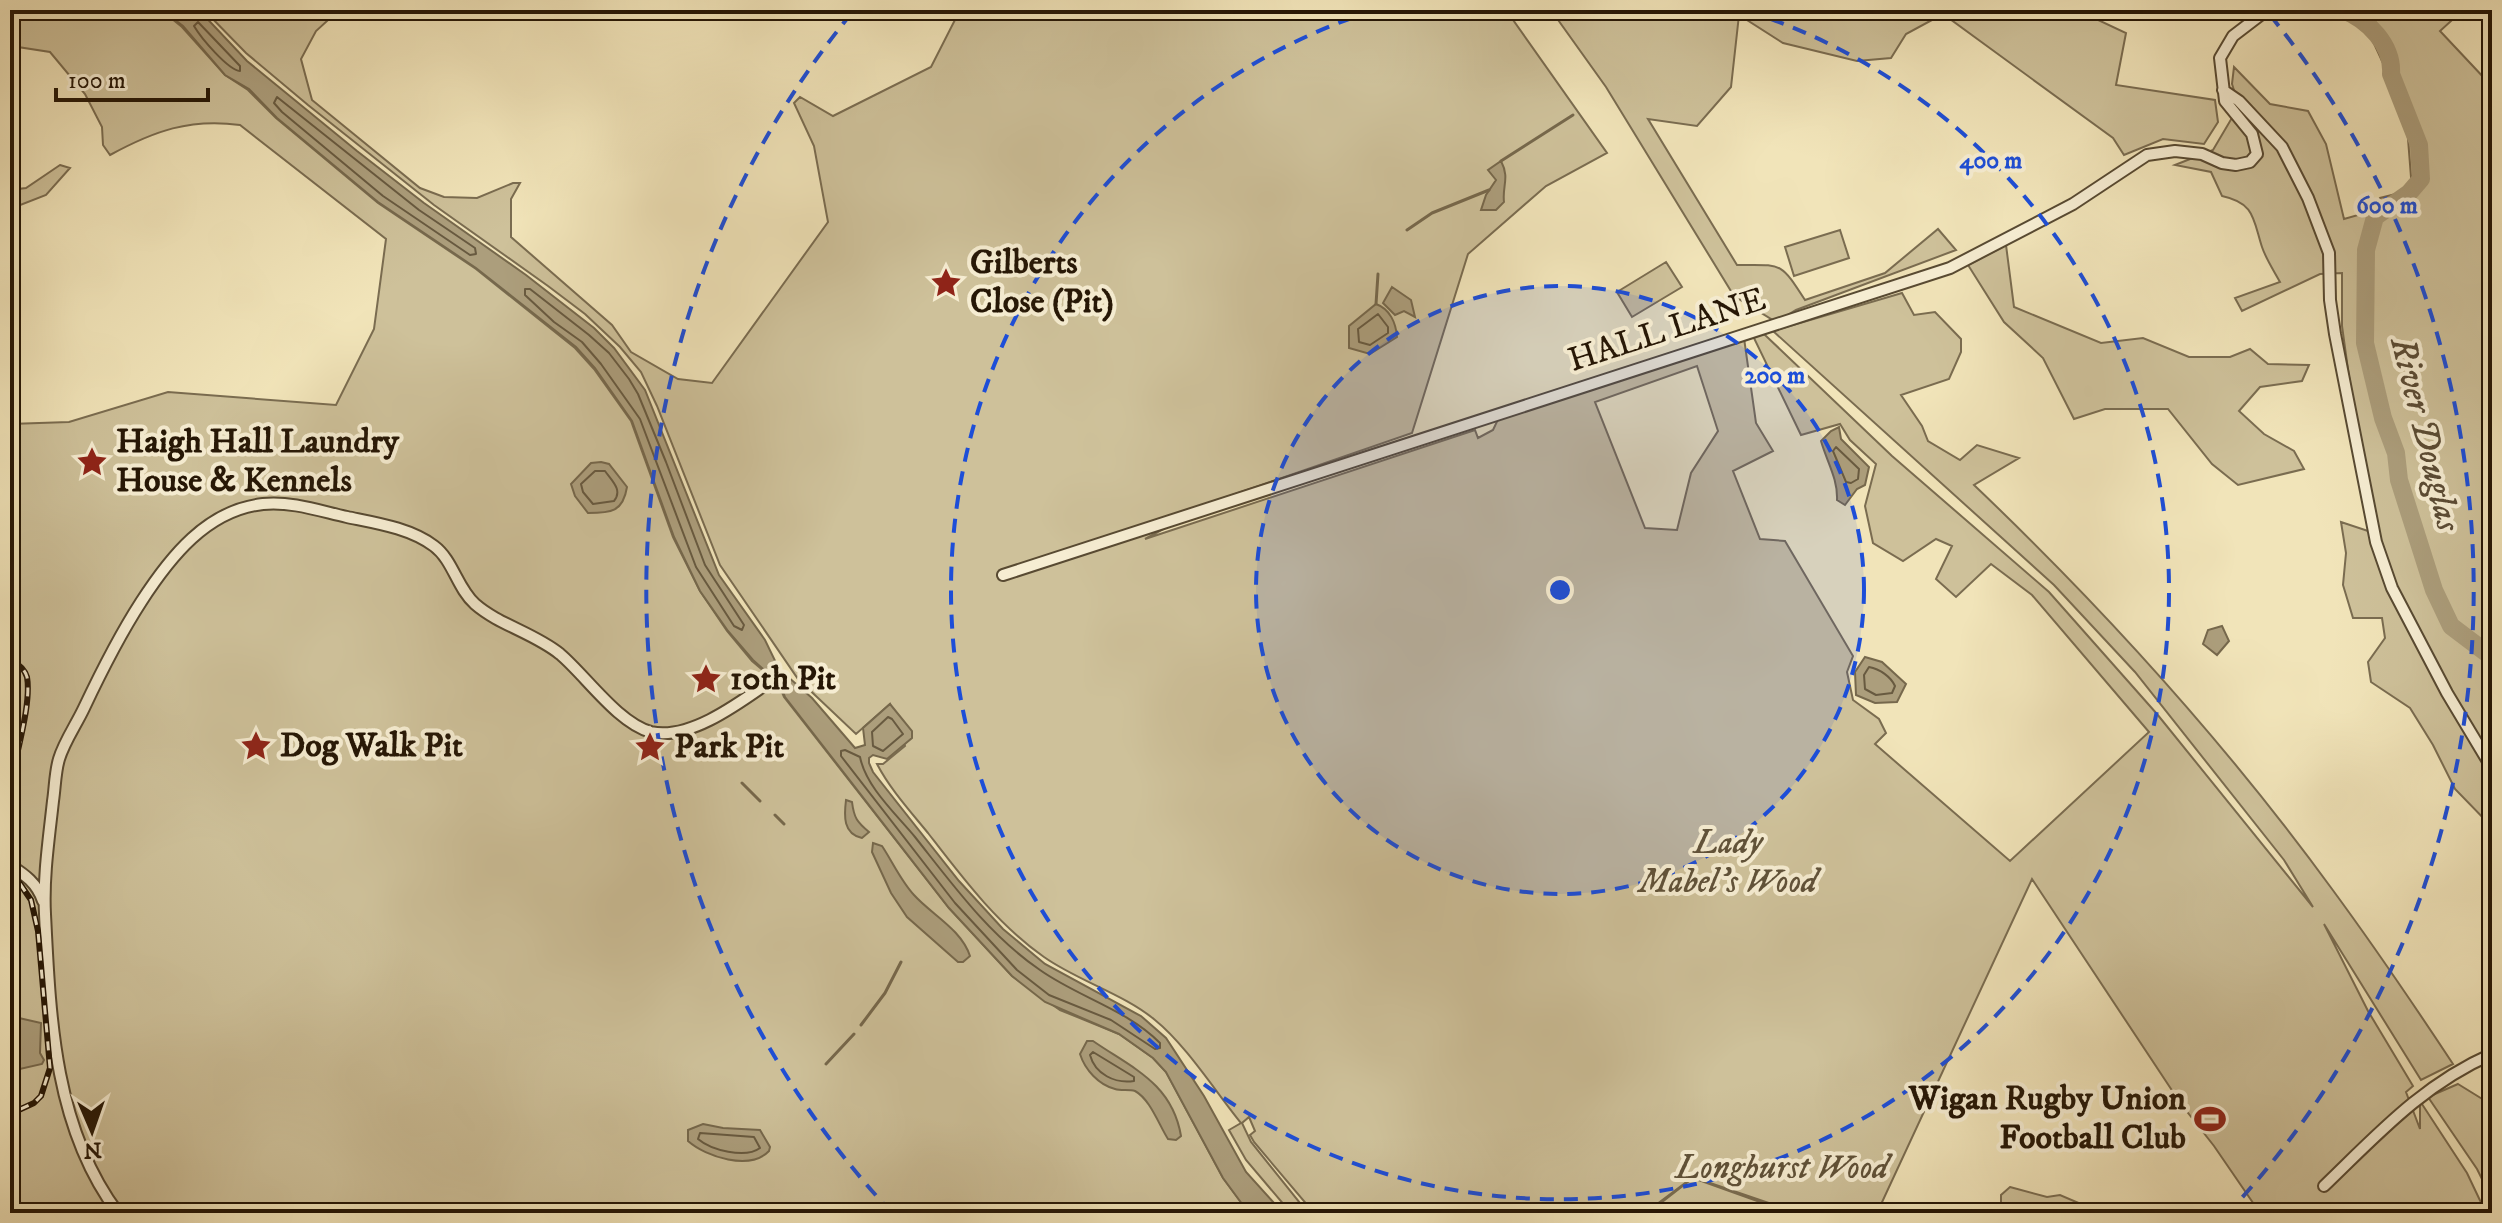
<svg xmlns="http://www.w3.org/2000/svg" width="2502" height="1223" viewBox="0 0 2502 1223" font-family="'IM FELL DW Pica',serif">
<rect width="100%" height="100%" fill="#f1e4b9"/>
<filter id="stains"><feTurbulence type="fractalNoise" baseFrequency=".0025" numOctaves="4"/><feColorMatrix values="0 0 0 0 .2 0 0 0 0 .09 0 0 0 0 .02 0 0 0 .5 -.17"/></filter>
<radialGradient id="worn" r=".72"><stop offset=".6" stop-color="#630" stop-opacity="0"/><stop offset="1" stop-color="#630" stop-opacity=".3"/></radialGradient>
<path fill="#cec19a" stroke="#7a6c50" stroke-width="2" fill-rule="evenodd" d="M10,10H161L182,27L225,75L248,90L276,118L378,203L476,269L575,348L594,369L631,421L673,537L700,591L727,631L752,661L778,683L784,697L949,908L1012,976L1060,1010L1119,1034L1153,1058L1166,1072L1223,1178L1249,1213H10V424L69,422L168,392L336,405L374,329L386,239L240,125C190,118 154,131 110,155L103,145L102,127L85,94L50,52L18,47L10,35Z
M204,10L269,18L300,10H339L316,31L301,59L312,100L420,188L444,197L477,198L513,183H520L511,199V237L612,325L631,352L678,379L712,383L828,222L814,146L794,103L800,97L833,116L931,67L960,10H1506L1607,153L1546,186L1468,254L1412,433L1215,501L1145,539L1475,430L1478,438L1493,430L1501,413L1744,338L1756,423L1773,451L1733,471L1760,539L1785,541L1853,656L1847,672L1853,700L1879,719L1886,733L1875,744L2010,861L2149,732L2032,595L1991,564L1956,597L1936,579L1952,546L1936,539L1903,561L1873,543L1865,506L1876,464L1850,440L1840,424L1801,435L1753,336L1764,334L1892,456L2049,592L2157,714L2313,907L2284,860L2135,672L2054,585L1773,331L1902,293L1914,315L1935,312L1961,339V352L1949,379L1901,395L1922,426L1928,441L1960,460L1977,445L2019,458L1974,485C2103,608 2227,745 2332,889C2374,946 2414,1005 2453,1064L2421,1080L2324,924L2368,1011L2413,1086L2406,1092L2420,1129V1101L2467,1173L2486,1213H2260L2214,1146L2181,1104L2032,879L1877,1213H1798L1693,1177L1645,1213H1314L1254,1142L1250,1135L1255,1131L1249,1117L1242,1123L1251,1142L1308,1213H1291L1246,1160L1229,1130L1241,1123C1215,1091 1186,1045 1155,1020C1124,994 1078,981 1044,957C997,924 962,877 928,833C910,811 890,789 877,764H883L905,746L890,704L856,734L798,679L720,565L657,406L641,372L620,347L585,314L548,286L434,205L308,105L246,53ZM1697,366L1718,431L1691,473L1677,530L1645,528L1595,402Z
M1551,10H2077L2126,33L2116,85L2215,100L2218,122L2204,144L2163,139L2124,155L2113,138L1943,14L1906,34L1891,58L1857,61L1783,43L1739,15L1731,87L1697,126L1648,119L1737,265C1782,265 1780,261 1805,300L1885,273L1938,229L1956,250L1796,310L1776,322L1734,296L1606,87Z
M2338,10H2463L2440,31L2486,80L2484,127L2492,141V827L2455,789L2433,745L2410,708L2371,682L2368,662L2385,638L2382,618H2353L2343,585L2346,553L2341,522L2368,531L2375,514L2350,384L2342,326V273L2320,274L2242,311L2235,298L2280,282C2274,271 2266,259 2262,247C2253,219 2255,203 2222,196L2211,172L2175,165L2213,150L2239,106L2232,84L2234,67L2270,104L2308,111L2326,144L2344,219L2369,212L2380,198L2412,190L2406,113L2371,37Z
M60,165L70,168L46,195L10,209V190L26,188Z
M1840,230L1849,258L1794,276L1785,247Z
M2006,245L2014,307L2101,343L2143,338L2189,357H2230L2250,349L2268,364L2309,365L2302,381L2260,387L2239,411L2264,434L2294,451L2304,469L2238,485L2212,464L2168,409H2105L2074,419L2043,358L2004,322L1968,265Z
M1666,262L1682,287L1632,317L1617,292Z
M2458,1084L2492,1105V1199L2477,1169L2428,1097Z
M1693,1178L1791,1213H1648Z
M2010,1187L2047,1197L2060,1195L2102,1213H2027L2001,1205V1195Z"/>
<path fill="#ac9e7c" stroke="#76684c" stroke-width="2" d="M162,10H199L247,61L357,151L424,203L526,275L594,328L614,348L645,390L719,575L765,640L779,669L812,698L855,748L865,745L863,728L890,704L912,731V738L887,759L873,755L869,758V763L873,772L959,881L1003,929L1045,964L1141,1016L1166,1038L1204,1096L1246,1172L1283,1213L1248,1212L1223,1178L1166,1072L1153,1058L1119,1034L1045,1002L1012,976L949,908L785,697L779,683L753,660L728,631L700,591L674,537L632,421L595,368L576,347L476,268L378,202L277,118L249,89L225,75L183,26Z
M1501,161C1510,178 1502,186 1504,202L1496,210H1481L1486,195L1496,180L1488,170Z
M1392,287L1411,300L1415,317L1404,311L1395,315L1383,303Z
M1376,304C1390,309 1396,323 1397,337L1370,354L1349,348V326Z
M1839,427L1841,439L1869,467L1865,485L1857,489L1845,505L1837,500C1838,479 1827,462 1821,441L1831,431Z
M601,462L609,464L627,487C623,512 611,513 588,513L575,496L571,484L591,463Z
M2222,626L2229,641L2217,655L2203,644L2208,630Z
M1865,657L1882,662L1906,684L1897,702L1875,703L1856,695L1855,672Z
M846,800L852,802C854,818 857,822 869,832L862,838C843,834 844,816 846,800Z
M873,843L882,846C892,861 901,881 914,895C932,915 961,929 970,956L963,962H958L907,917L891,893L872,852Z
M19,1018L41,1023L40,1053L44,1060L42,1064L11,1071L10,1021Z
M1087,1041H1093C1132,1068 1172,1083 1181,1136L1176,1140L1168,1139C1159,1125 1150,1099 1135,1091C1129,1089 1121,1091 1115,1089C1099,1085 1085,1070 1080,1054Z
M703,1124L723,1128L760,1130L770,1147L769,1151C750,1171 706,1157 688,1141V1130Z"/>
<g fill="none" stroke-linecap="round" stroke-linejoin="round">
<path stroke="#685a40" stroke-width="2" d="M198,22L240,66V71C228,70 201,38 194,26Z
M277,97L419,210L475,248L476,254L470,255L383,196L282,112L274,103Z
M525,289H530L589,335L609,353L629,379L638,394L666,462L705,565L744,625L742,630L734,626L696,567L640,419L601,364L582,342L554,322L525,295Z
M1378,314L1388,327V333L1370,345L1359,342L1358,329Z
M1836,447L1859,469L1858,479L1851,483L1846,482L1833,451Z
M595,471H605C612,481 623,490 614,501L593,504L583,492L581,484Z
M1869,667C1880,669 1891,677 1895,686L1892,693L1876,695L1865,689L1864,675Z
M888,717L892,719L903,734L883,751L873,746L872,732Z
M845,750L860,757C866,787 896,814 915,837C953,885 989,935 1040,970C1078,997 1126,1009 1160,1043V1048L1155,1049L1111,1020L1049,995L1017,970L955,903L841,756V751Z
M1093,1052L1134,1077V1081C1115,1084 1095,1074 1090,1055Z
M700,1133L754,1137L760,1148C745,1159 711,1150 698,1139Z"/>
<path stroke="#76684c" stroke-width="3" d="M1501,161L1573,115
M1407,230L1432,213L1489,190
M1376,304L1378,274
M742,783L760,801
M775,815L784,824
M861,1025L885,993L901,962
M826,1064L854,1034"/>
<path stroke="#ac9e7c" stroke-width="18" d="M2343,10C2368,20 2393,45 2391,74L2419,145L2421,179L2409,193L2375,217L2366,250L2365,343L2383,418L2396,453L2399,480L2434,590L2451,626L2492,657"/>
<defs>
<path id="minor" d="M2223,90L2239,101L2282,147L2308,198L2329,253L2330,300L2335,334L2376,542L2392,588L2447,693L2492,768
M1003,575L1950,268L2073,204L2147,155L2175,151L2202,154L2222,163L2236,165L2250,162L2257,154L2252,134L2225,101L2220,58L2233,36L2267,10
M10,865C25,875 37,883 43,901
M2324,1186C2377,1135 2423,1084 2492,1054
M118,1213C54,1128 50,1017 45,914C43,877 49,838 53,801C55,788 55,772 59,759C64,742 76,725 84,708C101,672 119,636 141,602C170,557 207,510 263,504C291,501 320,511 347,517C376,523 410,528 434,546C453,560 457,588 475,604C499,625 534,633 560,654C586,676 618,723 651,732C690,741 742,701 772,680"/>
</defs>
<use href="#minor" stroke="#584a32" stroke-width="14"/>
<use href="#minor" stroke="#f6edd2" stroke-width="10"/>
<defs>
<path id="rail" d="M10,659C17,663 25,669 27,677C32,706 14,759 10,790
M10,869L31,900L38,931L50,1068L41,1096L34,1103L10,1114"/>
</defs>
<use href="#rail" stroke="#251605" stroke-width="6"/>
<use href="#rail" stroke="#f6edd2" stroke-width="3" stroke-dasharray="9" stroke-linecap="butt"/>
</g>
<circle cx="1560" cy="590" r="304" fill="#1d4ed8" fill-opacity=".12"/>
<g fill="none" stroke="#1d4ed8" stroke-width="4" stroke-dasharray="14 10">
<circle cx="1560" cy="590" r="304"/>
<path d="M1748 11A609 609 0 1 1 1372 11"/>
<path d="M892 1213A913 913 0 0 1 850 15M2270 15A913 913 0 0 1 2228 1213"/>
</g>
<defs>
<symbol id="sight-bare" viewBox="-9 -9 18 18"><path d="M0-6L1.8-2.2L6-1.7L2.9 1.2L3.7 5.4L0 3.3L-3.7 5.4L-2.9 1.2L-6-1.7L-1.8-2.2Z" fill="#8f2418" stroke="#f6edd2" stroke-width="2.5" paint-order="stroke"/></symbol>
<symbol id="stadium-bare" viewBox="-9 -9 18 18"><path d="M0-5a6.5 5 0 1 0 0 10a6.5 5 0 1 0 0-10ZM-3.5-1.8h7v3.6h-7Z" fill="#8f2418" stroke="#f6edd2" stroke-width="2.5" paint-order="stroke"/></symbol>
</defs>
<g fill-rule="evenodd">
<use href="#sight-bare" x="924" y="261" width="44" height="44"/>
<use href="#sight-bare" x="70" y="440" width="44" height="44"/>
<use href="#sight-bare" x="684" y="657" width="44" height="44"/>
<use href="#sight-bare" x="234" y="724" width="44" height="44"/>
<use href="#sight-bare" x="628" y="725" width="44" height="44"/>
<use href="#stadium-bare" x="2188" y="1097" width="44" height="44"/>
</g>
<g text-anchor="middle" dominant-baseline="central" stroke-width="8" stroke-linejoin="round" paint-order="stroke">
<g font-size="34" font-weight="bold" fill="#251605" stroke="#f6edd2" text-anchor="start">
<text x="970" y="263">Gilberts<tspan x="970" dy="39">Close (Pit)</tspan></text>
<text x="116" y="442">Haigh Hall Laundry<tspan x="116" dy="39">House &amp; Kennels</tspan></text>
<text x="730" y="679">10th Pit</text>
<text x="280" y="746">Dog Walk Pit</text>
<text x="674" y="747">Park Pit</text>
<text x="2186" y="1099" text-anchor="end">Wigan Rugby Union<tspan x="2186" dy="39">Football Club</tspan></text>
</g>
<g font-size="34" fill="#251605" stroke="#f6edd2">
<text transform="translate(1667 330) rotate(-18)">HALL LANE</text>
</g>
<g font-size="34" font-style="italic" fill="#605239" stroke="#f6edd2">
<text x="1728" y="843">Lady<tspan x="1728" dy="39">Mabel's Wood</tspan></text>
<text x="1782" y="1168">Longhurst Wood</text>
</g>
<g font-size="36" font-style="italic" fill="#5b4c35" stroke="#f6edd2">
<text transform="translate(2425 434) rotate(76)">River Douglas</text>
</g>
</g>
<circle cx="1560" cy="590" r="12" fill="#1d4ed8" stroke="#f6edd2" stroke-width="4"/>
<g font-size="24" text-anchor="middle" font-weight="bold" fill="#1d4ed8" stroke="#f6edd2" stroke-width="8" stroke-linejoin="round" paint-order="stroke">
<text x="1991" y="168">400 m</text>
<text x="2387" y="213">600 m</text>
<text x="1775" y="383">200 m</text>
</g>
<rect width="2502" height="1223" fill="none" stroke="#f1e4b9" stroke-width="40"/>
<rect x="12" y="12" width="2478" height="1199" fill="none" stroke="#251605" stroke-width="4"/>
<rect x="20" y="20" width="2462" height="1183" fill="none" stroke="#251605" stroke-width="2"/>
<g transform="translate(92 1131) rotate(178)" stroke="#f6edd2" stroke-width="6" paint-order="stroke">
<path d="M0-6L14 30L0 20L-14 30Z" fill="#251605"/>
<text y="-12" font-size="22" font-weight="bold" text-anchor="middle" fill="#251605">N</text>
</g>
<path d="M56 88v12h152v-12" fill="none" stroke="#251605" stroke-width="4"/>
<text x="68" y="88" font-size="24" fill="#251605" stroke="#f6edd2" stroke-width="6" paint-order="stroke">100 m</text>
<rect width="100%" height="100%" filter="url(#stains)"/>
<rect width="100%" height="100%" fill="url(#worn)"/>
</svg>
